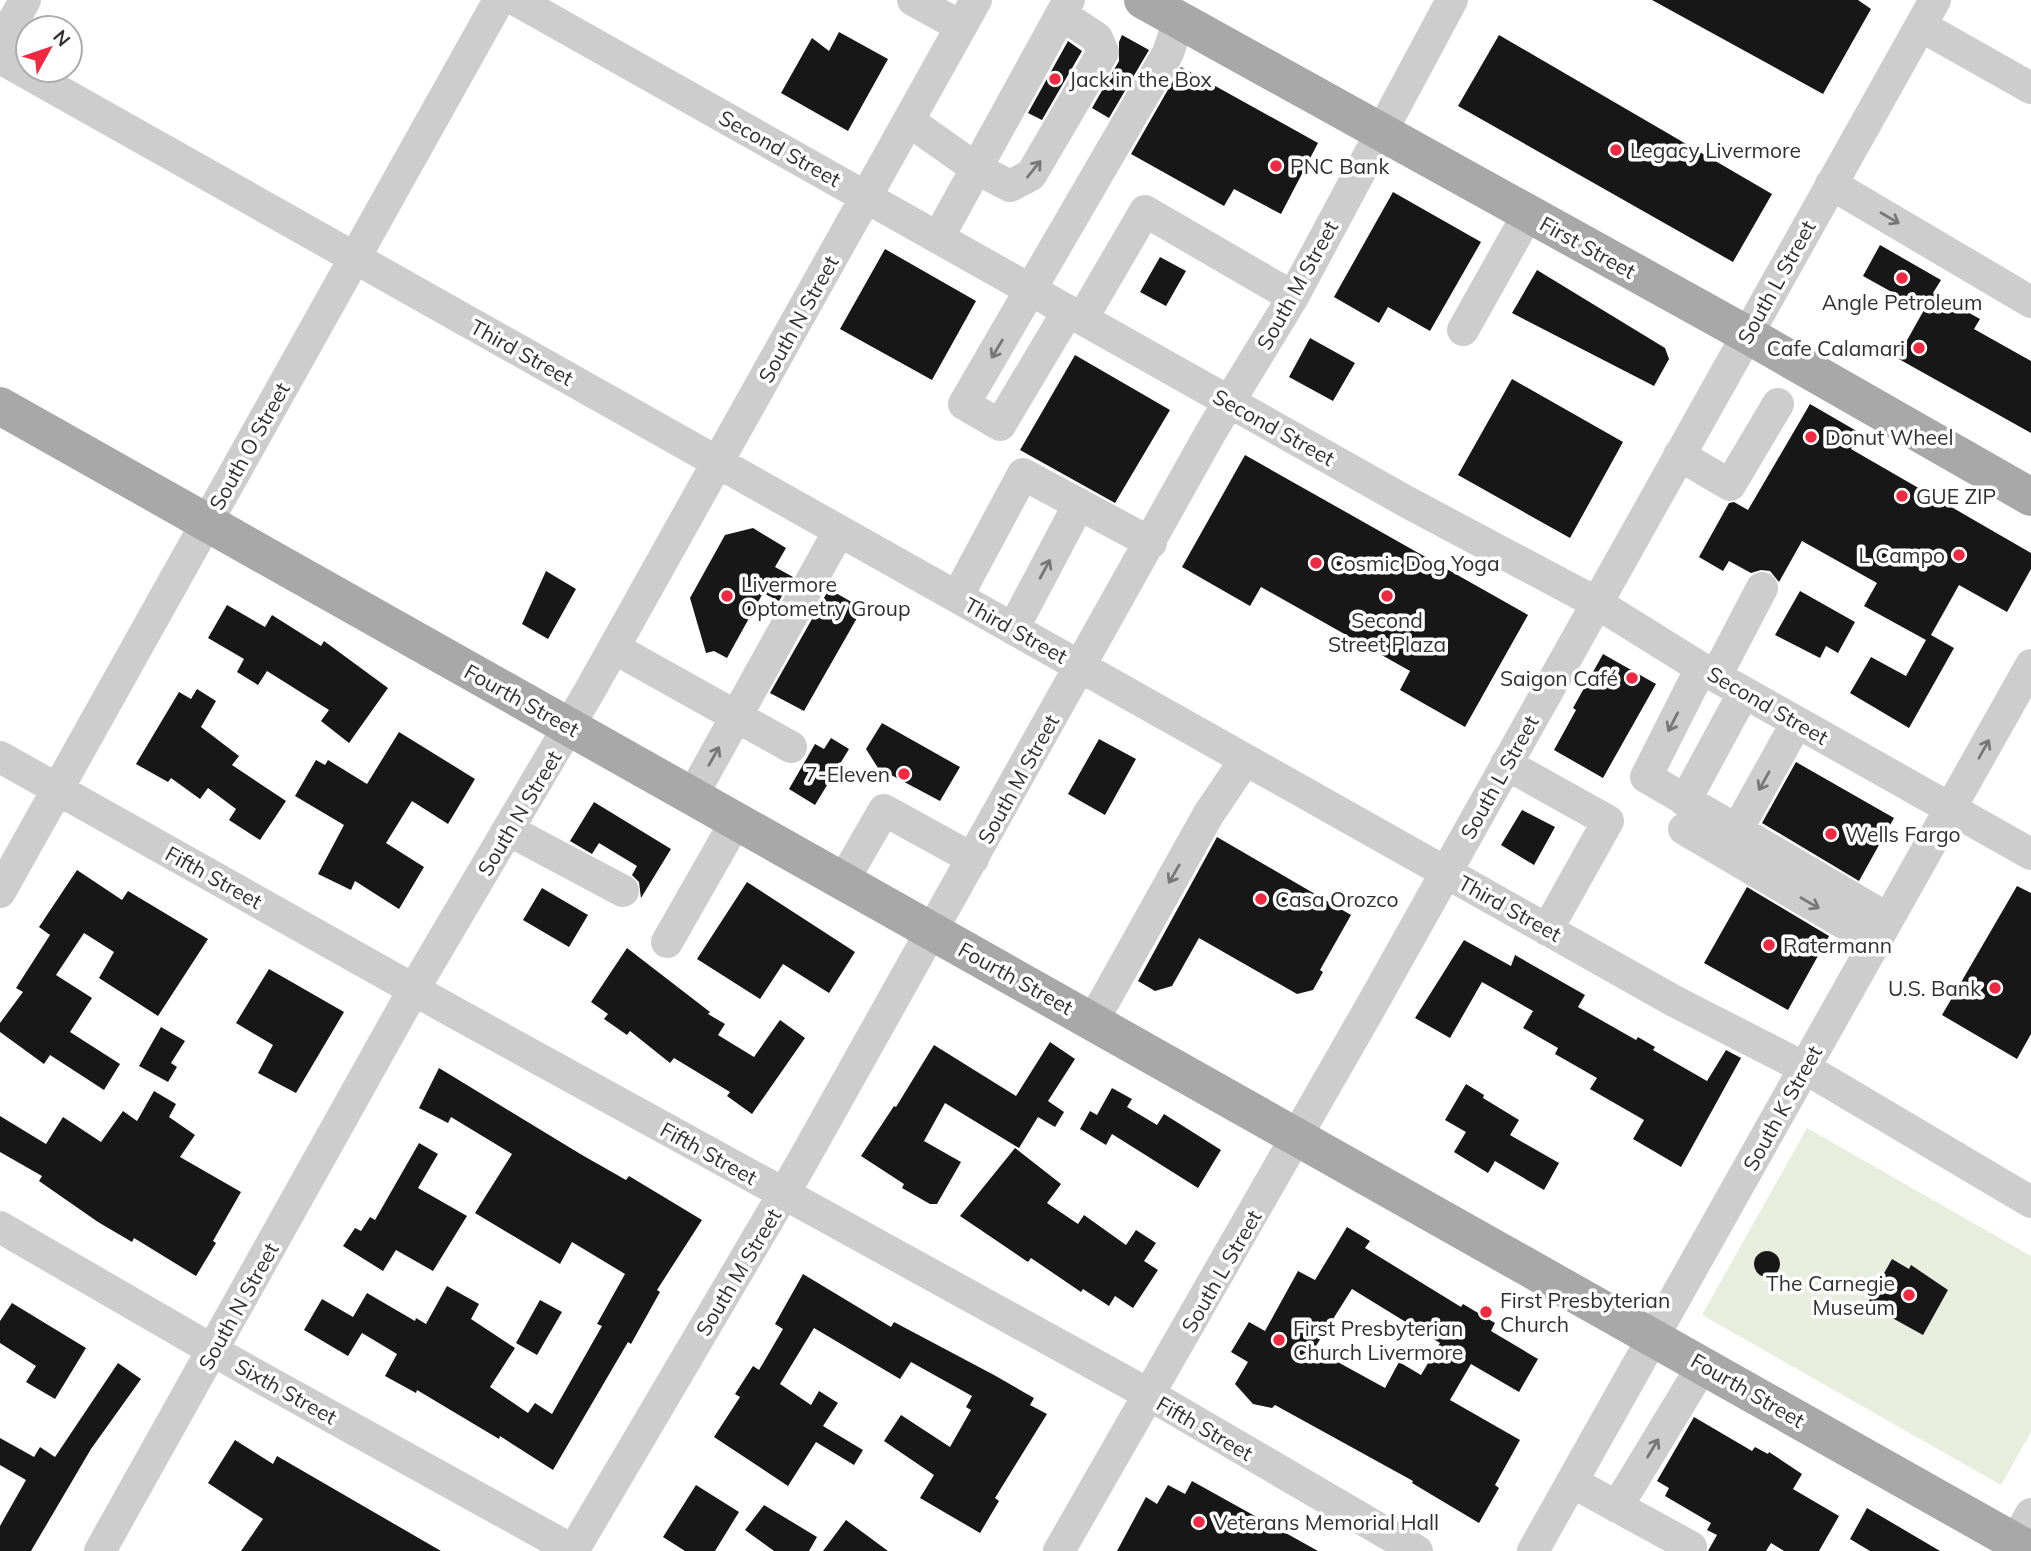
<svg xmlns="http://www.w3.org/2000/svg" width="2031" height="1551" viewBox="0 0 2031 1551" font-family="Mulish,sans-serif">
<rect width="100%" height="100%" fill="#fff"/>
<path fill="#e7eedd" d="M1807,1128L2031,1256V1432L2001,1485L1702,1315Z"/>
<path fill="#171717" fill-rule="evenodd" d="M1652,0H1858L1871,9L1823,94Z
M839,32L888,59L848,131L781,93L812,38L829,51Z
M1122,35L1149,50L1109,118L1092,108L1119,61V42Z
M1499,35L1772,194L1733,262L1458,106Z
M1068,41L1082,51L1042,120L1028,113Z
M1181,67L1318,143L1281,214L1234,189L1224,206L1131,154Z
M1393,192L1481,242L1430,331L1388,307L1379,323L1334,297Z
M1880,245L1941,280L1933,293L1980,319L1974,329L2031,361V433L1897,358L1924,310L1863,276Z
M885,249L976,301L932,380L840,329Z
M1160,257L1186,271L1166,306L1140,292Z
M1537,270L1665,348L1669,359L1654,386L1512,313Z
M1310,338L1355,363L1333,401L1289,377Z
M1075,355L1170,410L1115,503L1020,450Z
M1512,379L1623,442L1570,538L1458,475Z
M1810,404L1860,433L1851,449L2031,553V569L2007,612L1959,585L1931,635L1954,648L1909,728L1850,693L1871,657L1906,676L1926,640L1864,606L1877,583L1802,541L1779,582L1770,571L1761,570L1751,573L1729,561L1723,571L1699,557L1729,503L1734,502L1748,510Z
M1245,455L1528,615L1465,727L1400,690L1410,671L1261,587L1250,606L1182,567Z
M753,528L786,548L775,567L793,577L779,601L763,593L727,658L714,651L706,653L690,598L725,535Z
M546,571L576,589L548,639L522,624Z
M829,589L855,604L861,611L804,711L770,693Z
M1800,591L1855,622L1838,653L1826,646L1820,658L1775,635Z
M227,605L265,627L272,615L321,646L324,641L388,688L349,743L321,721L329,710L267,671L258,685L237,672L244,659L208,638Z
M1603,654L1656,684L1603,778L1554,750L1576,710L1573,708Z
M197,689L216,701L201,727L239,756L232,765L286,801L260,840L229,820L236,809L208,788L200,799L171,778L168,782L136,764L179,692L191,699Z
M882,723L960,767L940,801L878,768L866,749Z
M399,732L475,779L448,824L412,801L386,843L424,867L399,909L355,881L351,890L318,874L344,825L295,796L316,760L325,765L328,760L367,784Z
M831,738L849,749L815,805L789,789L815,744L824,749Z
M1099,739L1136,759L1105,815L1068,794Z
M1796,762L1894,818L1859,881L1762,823Z
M594,802L671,849L641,898L639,882L632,875L637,866L599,843L592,854L570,841Z
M1522,810L1555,827L1534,865L1501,845Z
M1217,837L1351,915L1320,970L1323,972L1313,990L1297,994L1199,938L1172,986L1155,991L1138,981Z
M77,870L122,900L128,891L208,939L158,1016L99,978L114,952L84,933L56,975L92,998L70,1032L120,1064L104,1090L50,1055L44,1064L0,1032V1023L23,992L16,988L50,935L39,927Z
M747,882L855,952L829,993L783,964L760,999L697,959Z
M2017,886L2031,893V1034L2017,1059L1942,1015Z
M1747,887L1829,936L1788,1010L1704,963Z
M542,888L588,915L569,947L523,920Z
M1464,940L1511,966L1515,955L1585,995L1578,1007L1636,1040L1638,1037L1655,1047L1653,1050L1707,1081L1726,1050L1741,1058L1681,1167L1633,1139L1644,1120L1590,1089L1597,1078L1555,1054L1558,1048L1523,1028L1533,1011L1482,982L1450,1038L1415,1018Z
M627,948L710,1012L708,1014L725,1024L718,1035L754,1057L780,1020L805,1038L752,1114L727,1096L730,1092L674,1058L670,1063L630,1031L627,1035L604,1019L608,1014L591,1002Z
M269,969L344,1012L296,1093L258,1073L273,1045L236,1023Z
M161,1027L185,1041L171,1063L177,1067L168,1082L139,1066Z
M1050,1042L1075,1059L1048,1101L1064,1112L1055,1127L1038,1117L1019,1148L945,1103L924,1141L961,1162L937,1204H930L902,1188L904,1184L861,1156L894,1106L896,1107L934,1045L1016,1096Z
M439,1068L582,1155L626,1180L629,1176L702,1220L657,1290L660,1292L631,1344L628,1342L553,1470L500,1436L499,1439L417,1390L416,1393L385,1376L397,1354L362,1333L348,1356L304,1330L322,1299L353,1317L367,1293L415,1321L416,1318L426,1324L447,1286L479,1304L471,1319L515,1348L490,1387L528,1413L535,1403L552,1414L602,1326L597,1324L625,1274L572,1242L560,1264L475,1213L512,1154L451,1117L448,1123L419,1108Z
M1466,1084L1484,1095L1483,1098L1519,1120L1510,1135L1559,1163L1544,1190L1495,1161L1488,1173L1454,1152L1466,1132L1445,1120Z
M1112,1088L1132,1099L1127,1107L1157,1125L1164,1114L1221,1150L1198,1188L1112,1134L1106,1145L1080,1129L1090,1111L1097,1115Z
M154,1091L176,1104L169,1117L195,1135L180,1157L241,1192L213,1241L216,1243L196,1276L134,1238L132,1242L98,1222L39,1181L42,1176L0,1152V1116L46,1144L63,1117L101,1142L123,1111L137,1121Z
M419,1143L438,1154L418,1188L467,1216L433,1271L396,1250L383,1271L343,1246L355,1228L361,1231L370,1217L375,1220Z
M1015,1148L1061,1184L1047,1203L1078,1224L1084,1215L1126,1245L1136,1230L1156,1243L1144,1261L1158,1270L1133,1308L1115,1296L1109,1306L1083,1289L1081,1292L1031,1258L1028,1262L960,1216Z
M1347,1227L1370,1241L1365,1248L1461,1307L1463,1304L1495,1323L1491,1331L1538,1359L1519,1392L1471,1364L1450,1400L1520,1440L1495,1485L1499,1488L1479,1523L1412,1483L1413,1481L1275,1405L1272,1408L1253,1404L1235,1384L1248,1362L1231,1352L1249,1322L1265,1331L1298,1271L1315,1280ZM1352,1289L1440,1343L1421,1375L1399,1362L1385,1388L1314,1349Z
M1754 1264a13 13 0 1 1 26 0a13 13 0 1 1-26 0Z
M1892,1259L1909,1269L1911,1265L1948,1290L1923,1335L1867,1304Z
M803,1274L891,1327L894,1322L994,1375L1034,1398L1030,1405L1047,1414L995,1498L999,1501L980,1533L920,1498L934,1475L884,1441L901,1415L950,1447L971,1410L966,1407L972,1396L911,1362L900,1379L814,1328L780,1384L811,1405L819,1391L838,1403L823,1426L863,1450L854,1465L816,1442L788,1486L714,1437L740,1397L735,1394L753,1366L759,1370L783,1329L775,1324Z
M540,1300L562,1312L537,1355L516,1343Z
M12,1303L86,1348L55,1399L26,1382L36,1366L0,1343V1321Z
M118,1363L141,1379L91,1449L31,1551H0V1526L26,1480L0,1465V1438L34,1457L40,1447L55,1457Z
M1694,1417L1752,1451L1755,1447L1768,1454L1769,1452L1802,1474L1793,1489L1839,1516L1819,1551H1784L1771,1543L1766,1551H1708L1717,1535L1707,1530L1711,1523L1665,1496L1669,1488L1657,1481Z
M235,1440L273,1464L277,1456L441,1551H241L263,1519L208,1483Z
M1192,1481L1318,1551H1117L1146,1497L1157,1504L1168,1485L1185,1494Z
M696,1485L739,1512L715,1551H685L663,1537Z
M764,1505L817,1537L809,1551H774L745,1530Z
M1867,1508L1940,1551H1870L1850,1539Z
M846,1520L888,1551H823Z"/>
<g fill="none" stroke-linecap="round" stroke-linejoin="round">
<path stroke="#cdcdcd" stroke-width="32" d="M516,0L1407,502L1595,602L1701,668L2031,854
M913,0L960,26
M1921,26L2031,88
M0,45L25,0
M0,58L1674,1001L1803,1067L2031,1202
M909,121L977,169L1010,186L1031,175L1103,52L1097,38L1061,14
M1831,184L2031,302
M938,238L1069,0
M1068,311L1000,425L964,404L1168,53L1179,20
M1082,319L1145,211L1293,297
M1463,330L1528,214
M1679,455L1730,485L1778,404
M957,597L1023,474L1151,543
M1013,629L1079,504
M614,648L791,747
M1701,668L1646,777L1737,830
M1716,676L1762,588
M1797,722L1737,830L1888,919
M0,757L450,1010L1150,1395L1417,1551
M1506,764L1608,821L1547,930
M692,796L839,531
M1685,801L1744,692
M1684,829L1876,942
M508,830L623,891
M843,881L884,810L973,859
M0,892L499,0
M667,942L736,821
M1093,1021L1208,815L1245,760
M0,1227L247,1370L574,1551
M1572,1482L1691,1547
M1617,1507L1703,1365
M100,1551L414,989L589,692L976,0
M573,1551L801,1164L1212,430L1293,297L1452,0
M1059,1551L1370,1008L1935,0
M1533,1551L2031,665
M2010,1551L2031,1514"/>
<path stroke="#a8a8a8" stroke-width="38" d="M1143,0L1746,334L2031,497
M0,406L2031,1551"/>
</g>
<defs><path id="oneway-shaft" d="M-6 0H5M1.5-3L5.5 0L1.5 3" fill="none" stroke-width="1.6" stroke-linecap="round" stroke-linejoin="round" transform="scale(1.75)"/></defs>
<g stroke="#777">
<use href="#oneway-shaft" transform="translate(1034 169) rotate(-51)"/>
<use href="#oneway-shaft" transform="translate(1890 218) rotate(30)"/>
<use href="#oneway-shaft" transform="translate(997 349) rotate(121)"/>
<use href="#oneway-shaft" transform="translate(1045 569) rotate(-62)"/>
<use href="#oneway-shaft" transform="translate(1673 722) rotate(117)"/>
<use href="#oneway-shaft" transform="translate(1984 749) rotate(-61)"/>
<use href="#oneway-shaft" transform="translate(714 756) rotate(-61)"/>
<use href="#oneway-shaft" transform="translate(1764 781) rotate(119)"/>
<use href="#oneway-shaft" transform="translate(1174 874) rotate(120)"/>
<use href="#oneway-shaft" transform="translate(1810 903) rotate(30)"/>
<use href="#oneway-shaft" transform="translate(1653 1448) rotate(-59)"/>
</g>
<g fill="#f02943" stroke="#fff" stroke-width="2.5">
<circle cx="1055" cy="79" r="7"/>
<circle cx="1616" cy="150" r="7"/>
<circle cx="1276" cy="166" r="7"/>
<circle cx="1902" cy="278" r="7"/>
<circle cx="1919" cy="348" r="7"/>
<circle cx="1811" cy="437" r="7"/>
<circle cx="1902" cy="496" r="7"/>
<circle cx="1959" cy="555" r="7"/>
<circle cx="1316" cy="563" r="7"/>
<circle cx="727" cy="596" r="7"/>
<circle cx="1387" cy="596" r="7"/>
<circle cx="1632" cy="678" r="7"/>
<circle cx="904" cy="774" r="7"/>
<circle cx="1831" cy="834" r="7"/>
<circle cx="1261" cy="899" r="7"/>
<circle cx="1769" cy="945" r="7"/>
<circle cx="1995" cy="988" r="7"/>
<circle cx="1909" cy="1295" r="7"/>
<circle cx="1486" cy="1312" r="7"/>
<circle cx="1279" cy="1340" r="7"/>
<circle cx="1199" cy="1522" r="7"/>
</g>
<g text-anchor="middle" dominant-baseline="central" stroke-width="7" stroke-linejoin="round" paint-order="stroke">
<g font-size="21" fill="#303030" stroke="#fff" text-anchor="start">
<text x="1069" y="79">Jack in the Box</text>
<text x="1630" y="150">Legacy Livermore</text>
<text x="1290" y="166">PNC Bank</text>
<text x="1902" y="302" text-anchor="middle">Angle Petroleum</text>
<text x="1905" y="348" text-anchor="end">Cafe Calamari</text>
<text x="1825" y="437">Donut Wheel</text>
<text x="1916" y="496">GUE ZIP</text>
<text x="1945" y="555" text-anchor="end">L Campo</text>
<text x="1330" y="563">Cosmic Dog Yoga</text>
<text x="741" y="584">Livermore<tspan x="741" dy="24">Optometry Group</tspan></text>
<text x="1387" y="620" text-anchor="middle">Second<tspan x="1387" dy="24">Street Plaza</tspan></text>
<text x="1618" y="678" text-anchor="end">Saigon Café</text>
<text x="890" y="774" text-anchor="end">7-Eleven</text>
<text x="1845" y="834">Wells Fargo</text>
<text x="1275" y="899">Casa Orozco</text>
<text x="1783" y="945">Ratermann</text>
<text x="1981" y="988" text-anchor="end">U.S. Bank</text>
<text x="1895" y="1283" text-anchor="end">The Carnegie<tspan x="1895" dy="24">Museum</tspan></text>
<text x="1500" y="1300">First Presbyterian<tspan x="1500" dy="24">Church</tspan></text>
<text x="1293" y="1328">First Presbyterian<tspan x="1293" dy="24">Church Livermore</tspan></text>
<text x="1213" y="1522">Veterans Memorial Hall</text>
</g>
<g font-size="21" fill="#303030" stroke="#fff">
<text transform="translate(780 148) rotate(29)">Second Street</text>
<text transform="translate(1588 247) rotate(29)">First Street</text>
<text transform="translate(1776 282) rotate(-61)">South L Street</text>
<text transform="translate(1297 285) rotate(-61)">South M Street</text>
<text transform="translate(798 319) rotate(-61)">South N Street</text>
<text transform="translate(522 352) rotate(29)">Third Street</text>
<text transform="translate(1274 427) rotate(29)">Second Street</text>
<text transform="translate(249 446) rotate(-61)">South O Street</text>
<text transform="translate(1016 630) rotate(29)">Third Street</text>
<text transform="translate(522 700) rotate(29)">Fourth Street</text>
<text transform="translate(1768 705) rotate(30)">Second Street</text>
<text transform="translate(1499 777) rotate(-61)">South L Street</text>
<text transform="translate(1018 779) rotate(-61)">South M Street</text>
<text transform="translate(519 813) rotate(-59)">South N Street</text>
<text transform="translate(214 877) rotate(29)">Fifth Street</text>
<text transform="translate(1510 908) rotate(29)">Third Street</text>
<text transform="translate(1016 978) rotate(29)">Fourth Street</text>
<text transform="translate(1782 1108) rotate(-61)">South K Street</text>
<text transform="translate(709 1153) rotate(29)">Fifth Street</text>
<text transform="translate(1221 1271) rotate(-60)">South L Street</text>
<text transform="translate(738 1272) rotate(-59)">South M Street</text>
<text transform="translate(238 1306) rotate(-61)">South N Street</text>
<text transform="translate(1748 1390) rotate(30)">Fourth Street</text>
<text transform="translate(286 1391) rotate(29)">Sixth Street</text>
<text transform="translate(1205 1428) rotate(30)">Fifth Street</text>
</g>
</g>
<g transform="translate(49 49) rotate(50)"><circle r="33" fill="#ffffff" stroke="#acacac" stroke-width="2"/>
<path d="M0-5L12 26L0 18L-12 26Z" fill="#f02943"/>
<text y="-10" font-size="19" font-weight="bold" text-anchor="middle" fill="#303030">N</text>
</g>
</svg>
